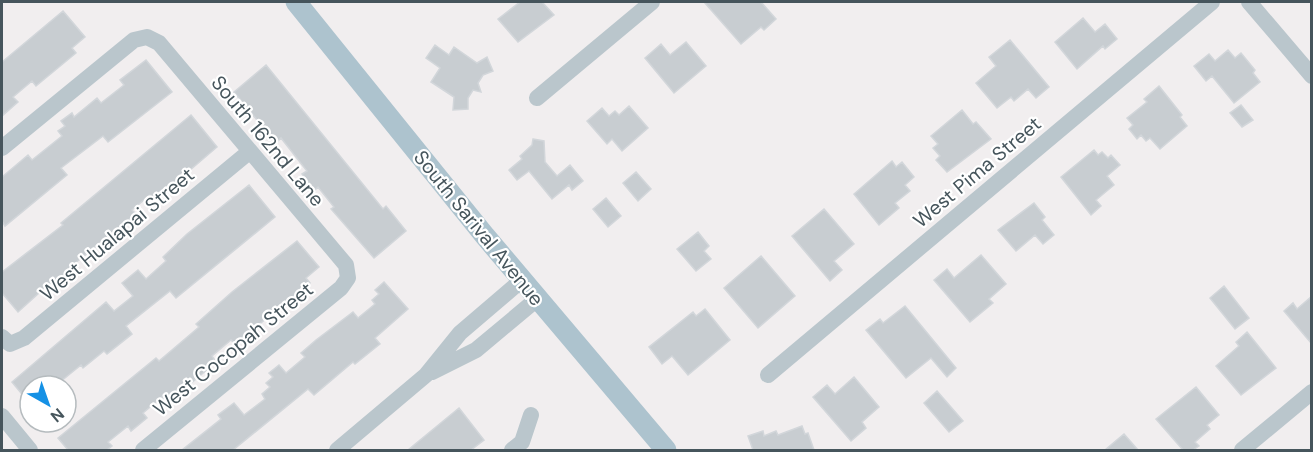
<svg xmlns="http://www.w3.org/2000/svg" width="1313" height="452" viewBox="0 0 1313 452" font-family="'DM Sans',sans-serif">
<rect width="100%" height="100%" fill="#f1eeef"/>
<path fill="#c8cdd1" stroke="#d2d6da" stroke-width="1.5" d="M520,2H542L554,15L518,42L498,19Z
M704,2H761L776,19L764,30L761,27L741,44Z
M63,11L85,37L72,48L76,53L36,86L32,81L13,97L18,102L2,116V62Z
M1083,18L1095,32L1105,24L1117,39L1105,49L1103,46L1077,69L1055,42Z
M1010,40L1049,87L1036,98L1028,89L1014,101L1011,97L997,108L976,83L996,66L989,57Z
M686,42L706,66L674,93L645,58L661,44L670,55Z
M435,45L449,55L454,47L477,63L487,57L493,71L483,75L478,83L481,92L473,90L468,98V109L453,110L454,97L431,82L440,68L426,58Z
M1228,50L1235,58L1241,53L1255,70L1253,73L1260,82L1234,103L1212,76L1206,81L1194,66L1209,54L1215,61Z
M146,60L172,92L108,142L103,136L61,168L67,175L5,226L2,221V177L28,155L32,160L62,136L58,131L65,126L61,121L72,113L74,117L97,98L101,103L124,85L120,80Z
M266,65L383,209L386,206L406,231L374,258L331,209L334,207L318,187L315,190L302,174L307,171L281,138L276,143L234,92Z
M1159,86L1182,115L1180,117L1187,126L1160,149L1150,138L1146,141L1141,135L1137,139L1129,129L1133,125L1127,118L1147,102L1144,99Z
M1241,105L1253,120L1242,127L1230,113Z
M629,106L648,128L622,151L612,139L607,144L587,121L602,108L609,116L615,111L619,115Z
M962,110L973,124L976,122L991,139L947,172L936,160L940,156L933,148L938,144L931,136Z
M191,115L217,147L155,200L150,195L132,210L136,214L74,264L76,266L51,287L49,284L18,312L2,293V272L63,225L61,223Z
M533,139L544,141L545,162L557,176L570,165L583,181L572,190L569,185L552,199L529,171L517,180L509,170L522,159L520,156L532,145Z
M1094,150L1098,155L1102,152L1108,158L1111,155L1120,165L1107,176L1114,185L1096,200L1101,206L1091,215L1061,177Z
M892,161L896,167L902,162L914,177L905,185L910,191L895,203L899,208L879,225L854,194Z
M636,172L651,189L638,201L623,183Z
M249,185L275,217L176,298L170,291L126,326L132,334L107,354L104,351L83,368L81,365L55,386H30V404L12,382L106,302L114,311L133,296L122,283L138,270L146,279L166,261L163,257L187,234Z
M606,198L621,216L608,227L593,209Z
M1034,203L1045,217L1042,220L1054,235L1043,244L1035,235L1016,251L998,230Z
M824,209L854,244L834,261L842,270L830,281L792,236Z
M698,232L709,246L704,251L711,259L696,271L677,249Z
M297,241L319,267L306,278L310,283L235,344L231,340L212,356L216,362L189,385L166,402L162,397L143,413L147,418L131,431L128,426L108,442L112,446L107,450H68L58,438L156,358L159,361L199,327L196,324L232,292Z
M981,255L1006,284L989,299L993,303L970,322L934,280L947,269L954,278Z
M761,256L795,296L758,328L724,288Z
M384,282L408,309L375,338L380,344L355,364L353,362L314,395L308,389L233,450H182L221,419L218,415L234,403L244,415L265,399L262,394L270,387L266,383L273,377L269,373L279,365L286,373L305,357L301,353L316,340L353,312L358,318L375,304L372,300L379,294L375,290Z
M1224,286L1249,318L1235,329L1210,298Z
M1311,297V343L1284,311L1293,303L1297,309Z
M905,306L956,368L947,377L931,358L906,378L866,330L880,319L883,323Z
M705,309L730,340L688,375L672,356L662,364L649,347L693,312L696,316Z
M1247,332L1276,368L1241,395L1216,366L1239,346L1236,342Z
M854,377L879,407L862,422L866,428L851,441L813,397L827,385L835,394Z
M1196,387L1219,415L1207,425L1210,429L1195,442L1199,446L1193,450H1183L1156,419Z
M937,391L963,421L949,432L924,403Z
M459,408L484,440L471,450H408Z
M802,426L805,434L808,433L814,450H753L748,436L763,431L764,436L776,431L778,435Z
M1124,434L1138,450H1105Z"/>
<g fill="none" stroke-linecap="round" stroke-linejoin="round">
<path stroke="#bac6cc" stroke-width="16" d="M1249,2L1312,76
M537,98L652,2
M2,148L134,40L147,37L159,43L346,265L348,278L341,288L143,450
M2,337L10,344L24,338L249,152
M432,372L476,350L537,299
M768,375L1212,2
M2,416L30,450
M337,450L426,375L460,333L522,280
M512,450L522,442L531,415
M1242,450L1312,392"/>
<path stroke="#adc3ce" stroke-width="21" d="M296,2L485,236L666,450"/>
</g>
<g text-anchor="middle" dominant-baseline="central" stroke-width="4.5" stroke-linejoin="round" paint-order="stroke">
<g font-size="20" fill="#46555c" stroke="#fff">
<text transform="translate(268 141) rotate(50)">South 162nd Lane</text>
<text transform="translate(977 172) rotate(-40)">West Pima Street</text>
<text transform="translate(479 228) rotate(51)">South Sarival Avenue</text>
<text transform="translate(117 234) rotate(-40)">West Hualapai Street</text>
<text transform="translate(233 349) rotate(-39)">West Cocopah Street</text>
</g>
</g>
<rect width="1313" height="452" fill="none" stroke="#46555c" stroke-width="6"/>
<g transform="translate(48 404) rotate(140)"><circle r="28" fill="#ffffff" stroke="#b5bbbe" stroke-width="1.5"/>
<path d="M0-4.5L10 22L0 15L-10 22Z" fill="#1591e5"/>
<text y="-9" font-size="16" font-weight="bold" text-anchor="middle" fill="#46555c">N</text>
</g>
</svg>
